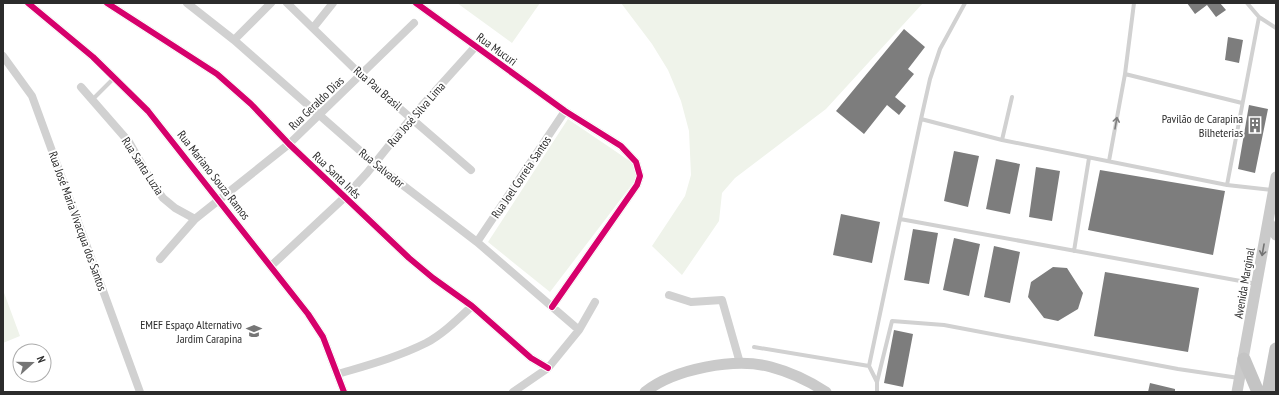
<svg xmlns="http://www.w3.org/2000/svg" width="1279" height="395" viewBox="0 0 1279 395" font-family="'PT Sans Narrow',sans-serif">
<rect width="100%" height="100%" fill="#fff"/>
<path fill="#eff3ea" d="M457,3H540L512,43Z
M621,3H923L826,109L735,178L722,193L719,221L682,275L652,246L685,196L691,175L689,131L681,101L668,70L652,44Z
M568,119L643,170L550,292L488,242Z
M3,290L20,336L3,343Z"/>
<path fill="#7d7d7d" d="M1187,3H1220L1226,10L1216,17L1207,5L1195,14Z
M904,29L925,47L908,69L914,74L895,97L906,106L899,115L887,105L864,134L836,111Z
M1228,37L1243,40L1239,63L1225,60Z
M1249,105L1268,109L1255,173L1238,169Z
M954,151L979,156L968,207L944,201Z
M996,159L1020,164L1010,214L986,209Z
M1036,167L1060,171L1052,221L1029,217Z
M1100,170L1225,191L1213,255L1088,230Z
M841,214L880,222L872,263L833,255Z
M913,229L938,233L929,284L904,280Z
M954,238L980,244L969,296L943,290Z
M994,246L1020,252L1010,303L984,297Z
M1053,267L1067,268L1083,293L1078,309L1058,321L1044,318L1028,297L1031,282Z
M1105,272L1199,288L1188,352L1094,336Z
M894,330L913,334L903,387L884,383Z
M1150,383L1175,389V392H1148Z"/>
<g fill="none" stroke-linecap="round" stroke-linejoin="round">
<path stroke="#d1d1d1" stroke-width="4" d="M965,3L940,49L930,79L921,119L1002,140L1227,185L1273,190
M1247,3L1259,17L1276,28
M1125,74L1242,103
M92,100L114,78
M1002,140L1012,97
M1109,161L1125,74L1134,3
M1227,185L1259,17
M900,219L1257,284
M1074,251L1089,158
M754,347L869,366L921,119
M869,366L877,382
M877,392V382L892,321L944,325L1178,369L1239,378"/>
<path stroke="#d1d1d1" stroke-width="8" d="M28,3L93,57L148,111L308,314L323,337L344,392
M107,3L217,74L251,104L289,144L409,258L433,278L472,306L531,358L548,368
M187,3L234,40L374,163L477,242L579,330
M287,3L361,75L471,170
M416,3L565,111L621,146L636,162L640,176L637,185L552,307
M313,28L333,3
M234,40L271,3
M3,56L32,96L140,392
M81,87L129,142L153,184L163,198L175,208L195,219
M477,242L565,111
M160,259L195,219L289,144L414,23
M271,266L345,197L367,173L411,118L475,47
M669,295L691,302L722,300L740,363
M338,374C368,365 398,357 426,343C443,334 458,319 472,306
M513,392L548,368L579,330L595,302"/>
<path stroke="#cacaca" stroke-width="11" d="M1268,221L1276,235
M645,392C674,369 735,357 771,367C790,372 809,381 826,392
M1237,392L1276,177"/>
<path stroke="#c4c4c4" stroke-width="13" d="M1244,359L1258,392
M1268,392L1276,349"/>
<defs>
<path id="cycleway" d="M28,3L93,57L148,111L308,314L323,337L344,392
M107,3L217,74L251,104L289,144L409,258L433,278L472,306L531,358L548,368
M416,3L565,111L621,146L636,162L640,176L637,185L552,307"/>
</defs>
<use href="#cycleway" stroke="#fff" stroke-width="8"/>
<use href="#cycleway" stroke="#d6006c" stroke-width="6"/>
</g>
<defs><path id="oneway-shaft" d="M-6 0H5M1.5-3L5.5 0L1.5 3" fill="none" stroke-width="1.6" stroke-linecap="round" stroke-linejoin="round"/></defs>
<use stroke="#7e7e7e" href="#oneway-shaft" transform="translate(1116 123) rotate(-80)"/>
<use stroke="#737373" href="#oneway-shaft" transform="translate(1263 250) rotate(100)"/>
<defs>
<symbol id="building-bare" viewBox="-9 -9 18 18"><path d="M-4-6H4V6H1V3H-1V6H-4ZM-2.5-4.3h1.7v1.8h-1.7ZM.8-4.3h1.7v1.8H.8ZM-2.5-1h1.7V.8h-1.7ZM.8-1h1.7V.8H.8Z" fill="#767676" stroke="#fff" stroke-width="2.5" paint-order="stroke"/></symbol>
<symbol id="school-bare" viewBox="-9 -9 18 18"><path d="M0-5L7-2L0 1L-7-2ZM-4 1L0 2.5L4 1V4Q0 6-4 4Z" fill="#767676" stroke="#fff" stroke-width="2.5" paint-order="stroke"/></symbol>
</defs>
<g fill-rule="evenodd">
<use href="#building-bare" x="1244" y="114" width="22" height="22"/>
<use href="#school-bare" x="243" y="320" width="22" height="22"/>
</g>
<g text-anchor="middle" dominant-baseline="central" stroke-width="4" stroke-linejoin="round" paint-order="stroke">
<g font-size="12" fill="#2c2c2c" stroke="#fff">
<text transform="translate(497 49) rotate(36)">Rua Mucuri</text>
<text transform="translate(378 88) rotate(41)">Rua Pau Brasil</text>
<text transform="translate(316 103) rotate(-44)">Rua Geraldo Dias</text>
<text transform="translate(416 114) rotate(-49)">Rua José Silva Lima</text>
<text transform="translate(143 166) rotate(57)">Rua Santa Luzia</text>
<text transform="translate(382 168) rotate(39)">Rua Salvador</text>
<text transform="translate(214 175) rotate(52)">Rua Mariano Souza Ramos</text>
<text transform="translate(337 175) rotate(44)">Rua Santa Inês</text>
<text transform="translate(521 177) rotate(-56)">Rua Joel Correia Santos</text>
<text transform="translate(78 221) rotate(70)">Rua José Maria Vivacqua dos Santos</text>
<text transform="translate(1244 283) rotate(-80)">Avenida Marginal</text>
</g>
<g font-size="12" fill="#2c2c2c" stroke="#fff" text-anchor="end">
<text x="1243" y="118">Pavilão de Carapina<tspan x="1243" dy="14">Bilheterias</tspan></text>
<text x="242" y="324">EMEF Espaço Alternativo<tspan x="242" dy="14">Jardim Carapina</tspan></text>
</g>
</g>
<rect width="1279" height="395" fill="none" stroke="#2c2c2c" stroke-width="8"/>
<g transform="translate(32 363) rotate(69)"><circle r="19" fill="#ffffff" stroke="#ababab"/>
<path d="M0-3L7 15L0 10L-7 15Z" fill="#767676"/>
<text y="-6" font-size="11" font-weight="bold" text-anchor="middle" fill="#2c2c2c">N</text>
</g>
</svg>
